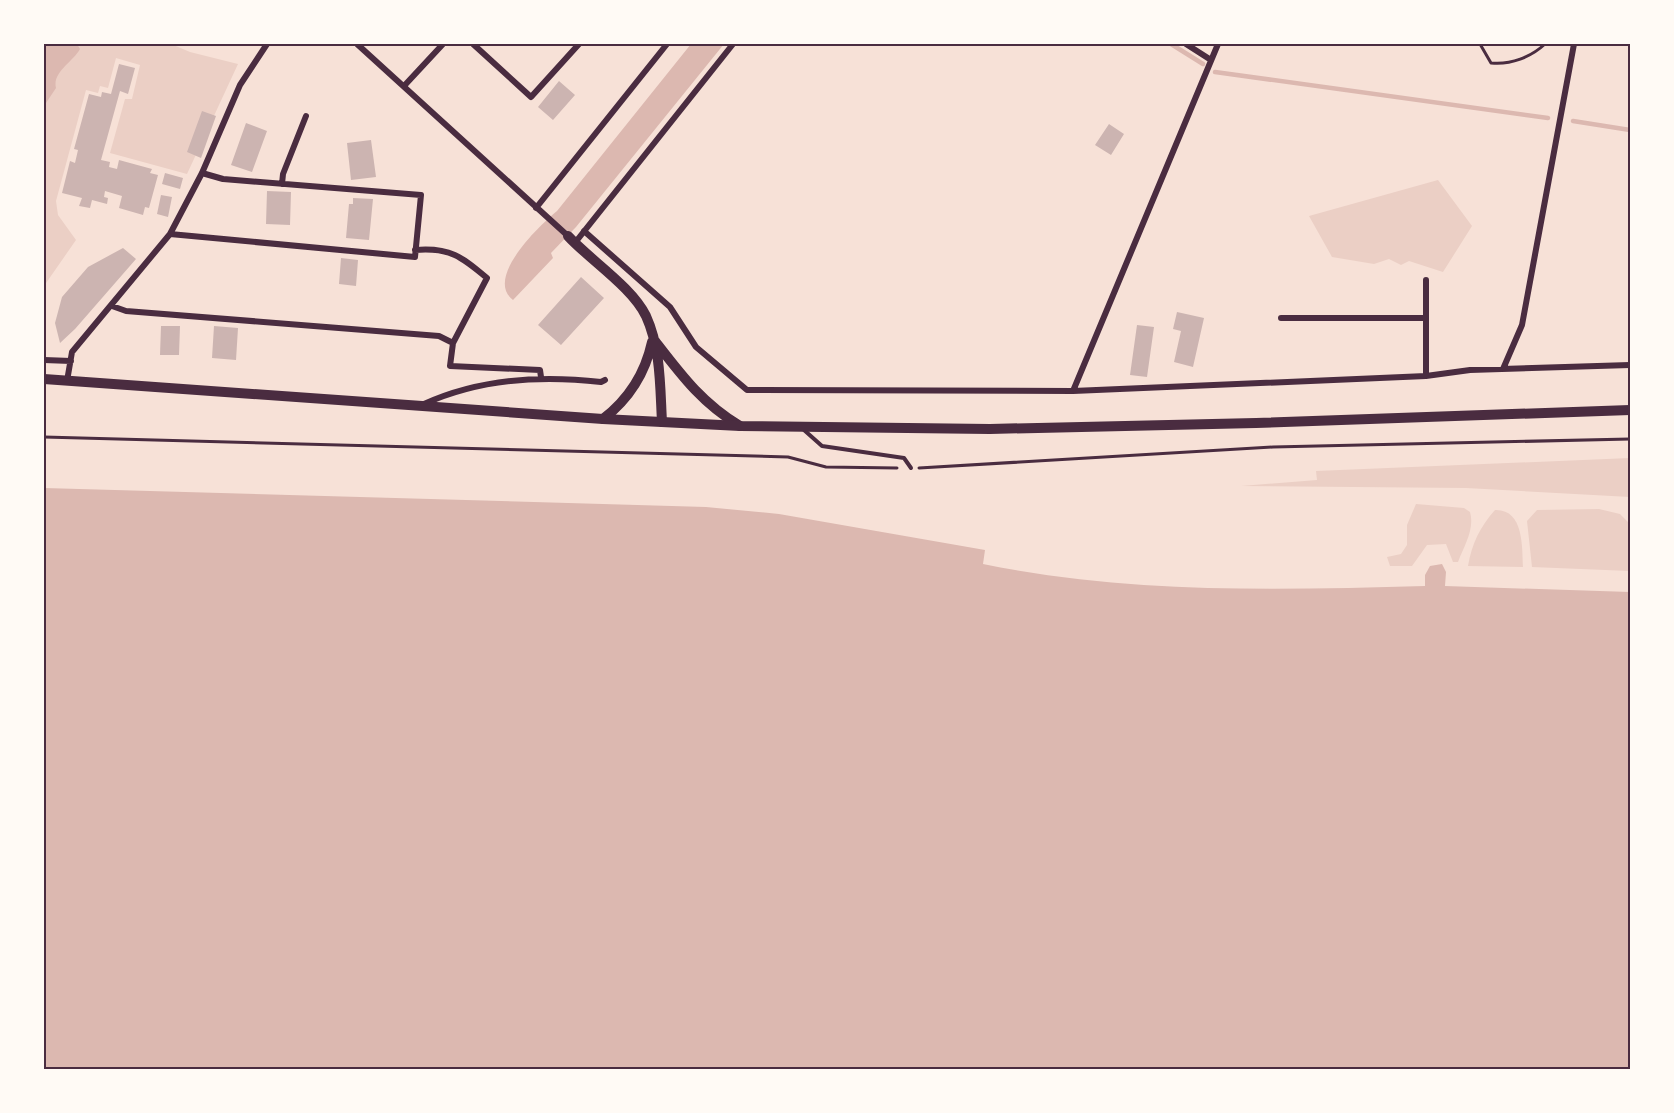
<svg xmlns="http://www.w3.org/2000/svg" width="1674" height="1113" viewBox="0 0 1674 1113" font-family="'Exo 2',sans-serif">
<rect width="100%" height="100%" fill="#f7e1d7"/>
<path fill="#ebcfc5" d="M44,44H171L190,52L238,64L187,174L110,153L125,99H132L140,65L116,58L108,88L100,86L98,93L86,90L56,201L58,215L76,240L44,286Z
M1438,180L1472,226L1443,272L1409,261L1401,265L1389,259L1374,264L1332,257L1309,216Z
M1630,458V497L1466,488L1241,486L1317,480L1316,471Z
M1416,504L1464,508L1470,512C1475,529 1464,546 1458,562H1453L1446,544L1427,545L1412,566H1390L1387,557L1401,554L1407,545V525Z
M1599,509L1620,514L1630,524V571L1532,567L1527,521L1537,510Z
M1495,510C1524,509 1522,547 1523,567L1468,566C1472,543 1480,527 1495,510Z"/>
<path fill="#dcb8b0" d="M44,44H77L80,49C73,62 52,72 56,88L44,106Z
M691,44H724L576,227L551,253L553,258L513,300C484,278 540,225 557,211Z
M44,488L706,507L779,514L985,550L983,564C1129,594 1276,590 1425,586V575L1430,566L1442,564L1446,572L1445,586L1630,592V1069H44Z"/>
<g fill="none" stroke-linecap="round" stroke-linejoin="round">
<path stroke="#dcb8b0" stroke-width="4.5" d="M1171,44L1203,64
M1215,72L1548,118
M1573,121L1630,130"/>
</g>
<path fill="#ccb4b1" d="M119,64L135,68L128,94L120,91L101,160L110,162L109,167L117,169L119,160L152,169L150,173L158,175L149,208L145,207L143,215L119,208L122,196L105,191L104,197L108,198L107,204L92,200L90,208L79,206L82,198L62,193L70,161L75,163L78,150L74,149L89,94L101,97L102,92L111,94Z
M559,81L575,95L553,120L538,107Z
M202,111L216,116L201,158L187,152Z
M246,123L267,131L252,172L231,165Z
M1109,124L1124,134L1111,155L1095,145Z
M371,140L376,177L351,180L347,143Z
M165,173L183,178L180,189L162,184Z
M267,191L291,192L290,225L266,224Z
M161,195L172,197L168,217L157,214Z
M353,198L373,199L369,240L346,238L349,204H353Z
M123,248L136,259L75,329L60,343L55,323L62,297L88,267Z
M341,258L358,260L356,286L339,284Z
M581,277L604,298L561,345L538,325Z
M1177,312L1204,318L1193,367L1174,362L1181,331L1173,329Z
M1137,325L1154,327L1147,377L1130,375Z
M161,326H180L179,355H160Z
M214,326L238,328L236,360L212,358Z"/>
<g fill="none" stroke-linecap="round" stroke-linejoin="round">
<path stroke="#4a2c40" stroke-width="3" d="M1480,44L1491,63C1511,65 1531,57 1545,44
M44,437L788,457L826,467L897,468
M919,468L1273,447L1630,439"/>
<path stroke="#4a2c40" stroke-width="4" d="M804,430L822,446L904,458L911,468"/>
<path stroke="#4a2c40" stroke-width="6" d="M357,44L568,236
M473,44L531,97L579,44
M1186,44L1211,60
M404,86L443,44
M282,184L283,174L306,116
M536,208L667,44
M584,231L670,307L696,347L747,390L1073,391L1426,376L1470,370L1630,365
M170,234L415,257L421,195L223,179L202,173
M574,244L733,44
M415,250C450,247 462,257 487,278L453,343
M1426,280V376
M112,306L126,311L439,336L453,343L450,366L540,370L541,377
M1281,318H1426
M44,360L71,361
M1503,369L1522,325L1574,44
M67,381L72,352L170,234L202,173L240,85L267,44
M1073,391L1218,44
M424,404C479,379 541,375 601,382L605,380"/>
<path stroke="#4a2c40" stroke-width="10" d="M568,236C590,260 632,287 646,316C661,349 660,387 662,422
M655,341C682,376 702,403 740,426
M603,419C629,399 645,374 652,342"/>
<path stroke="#4a2c40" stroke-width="10" d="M44,379L603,419L740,426L990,429L1256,423L1630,410"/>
</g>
<rect width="1674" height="1113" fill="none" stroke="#fffaf5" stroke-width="90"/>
<rect x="45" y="45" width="1584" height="1023" fill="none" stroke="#4a2c40" stroke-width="2"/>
</svg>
